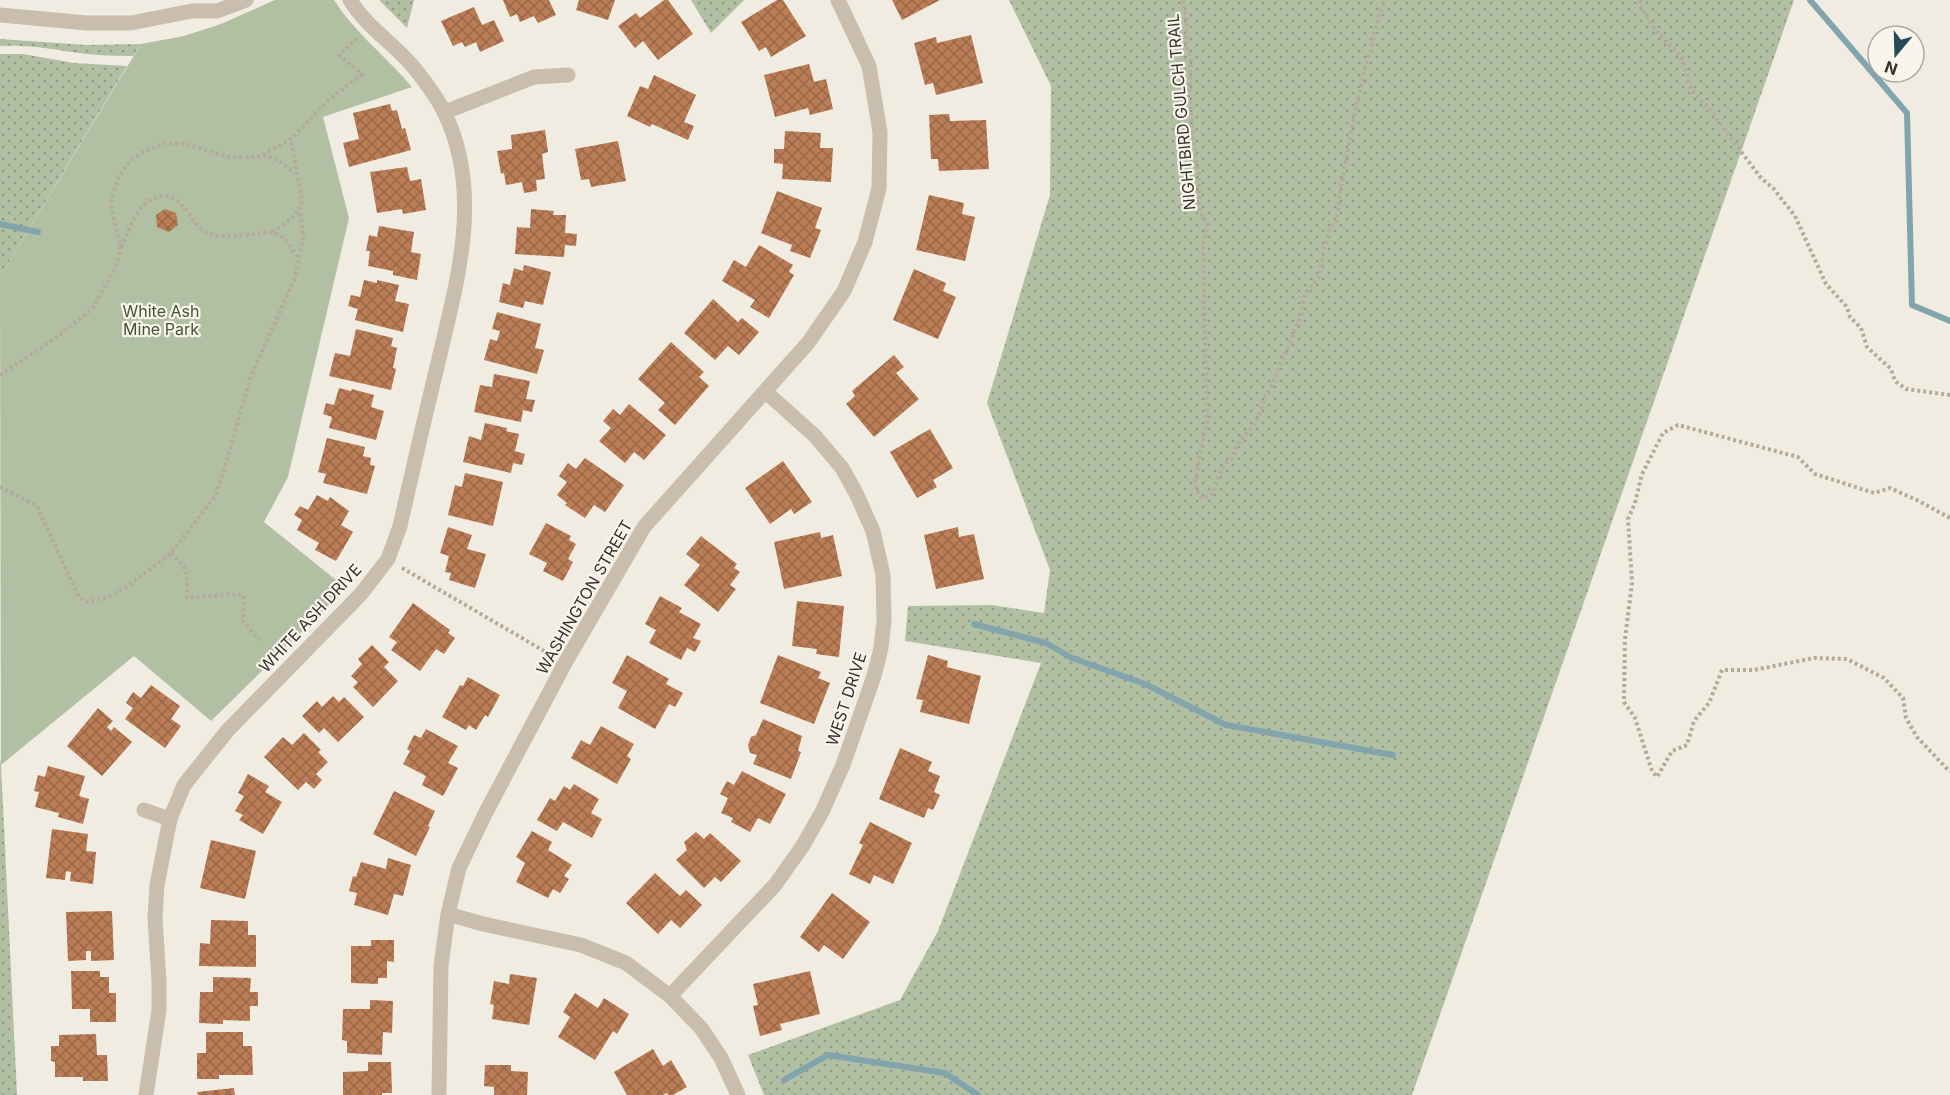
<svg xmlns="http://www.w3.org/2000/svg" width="1950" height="1095" viewBox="0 0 1950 1095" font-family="Inter,sans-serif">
<defs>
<pattern id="grass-dots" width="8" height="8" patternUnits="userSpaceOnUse" patternTransform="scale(1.5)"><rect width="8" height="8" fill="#b1bfa2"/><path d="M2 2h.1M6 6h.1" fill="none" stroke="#919c84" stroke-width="1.8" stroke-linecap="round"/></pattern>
<pattern id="building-cross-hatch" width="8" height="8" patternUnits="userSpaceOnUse" patternTransform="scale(1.5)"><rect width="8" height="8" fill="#bb7d55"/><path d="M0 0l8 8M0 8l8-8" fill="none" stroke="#996747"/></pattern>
</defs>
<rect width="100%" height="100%" fill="#f1ece1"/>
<path fill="url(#grass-dots)" d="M379,0H414L407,28Z
M691,0H744L711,33Z
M1009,0H1794L1412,1095H764L748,1055L900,1000L938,931L1041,663L905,641L908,606L992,605L1044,613L1050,570L987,403L1050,195L1051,86Z
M0,39L86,45L141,44L133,56C112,56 91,55 71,52C47,48 25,45 0,46Z
M0,54H23L74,63L127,66L0,277Z
M0,759L1,765L17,1095H0Z"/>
<path fill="#b1bfa2" d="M275,0H334C355,33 387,57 412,87L323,117L349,218L288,477L264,522L346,588L211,721L134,656L1,765L0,277L141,44L184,36L221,24Z"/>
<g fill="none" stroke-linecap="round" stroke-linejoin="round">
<path stroke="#82a4ac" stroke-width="6" d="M1810,0L1907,113L1912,305L1950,321
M0,224L38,232
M974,624L1046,643L1072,658L1145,684L1226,725L1393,755
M784,1080L828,1055L945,1073L978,1095"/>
</g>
<path fill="url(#building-cross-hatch)" d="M503,0H549L556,15L538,23L534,16L520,22L517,14L510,17Z
M579,0H615L608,20L576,10Z
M664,0H668L693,34L658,60L643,41L635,48L618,26L636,13L640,18Z
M777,0H783L806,36L771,57L766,47L759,51L741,22Z
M892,0H940L902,20Z
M474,7L482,25L494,20L504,41L480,52L476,42L465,47L462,42L453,46L441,21Z
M971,35L983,83L936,95L933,83L925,85L914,43L936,37L937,43Z
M809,64L814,82L826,79L833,109L810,115L808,108L775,117L764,75Z
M654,75L696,95L684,122L694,126L688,140L652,124L650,127L627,116L640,86L648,89Z
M390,104L392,111L397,110L402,129L405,128L411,150L349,167L343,143L359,139L353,113Z
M949,114L950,121L986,120L989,169L939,171L938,159H931L929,115Z
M545,130L548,152L542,154L545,179L536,180L537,191L524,193L522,182L506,185L504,173L501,174L497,151L512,149L511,135Z
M785,131L821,133L820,148H833L831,182L782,179L783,164L774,163V149H784Z
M618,141L626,181L591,187L589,179L581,180L575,149Z
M407,167L410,181L421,179L426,210L403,214L402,209L377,213L370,172Z
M777,191L822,208L815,228L821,230L810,258L790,251L792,245L761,233Z
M929,195L964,203L962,214L975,217L965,261L916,250Z
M165,209L176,213L178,225L169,232L157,227L156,215Z
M531,209L554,211L553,215H566L565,233L577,234L576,246L565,245L564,257L515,254L517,227L530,228Z
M379,226L414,232L411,252L421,254L417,280L393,275V271L368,266L370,251H366L369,235L377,237Z
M759,245L793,265L789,272L794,275L769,318L750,307L755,300L722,281L734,260L746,267Z
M524,265L551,272L543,305L525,301L523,308L499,302L503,283L510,285L514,268L523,271Z
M914,269L946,283L943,291L956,297L938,339L893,320Z
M364,280L377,283V280L399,285L395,301L409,304L403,332L355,320L358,309L348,306L351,295L360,297Z
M713,299L738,322L742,318L759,332L739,355L728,346L715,360L684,333Z
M497,312L541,324L535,348L544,350L537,374L484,360L490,339L497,341L500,331L492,329Z
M356,329L393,338L391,346L397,348L393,368L396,369L391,390L329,376L335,353L350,356Z
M671,342L704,372L699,377L709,386L675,425L658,410L665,403L638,379Z
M894,355L904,367L896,373L919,399L874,437L846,404L855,396L852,391Z
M494,374L530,381L526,399L535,400L532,412L523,410L521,422L474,412L480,385L492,387Z
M339,388L351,391L352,389L374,395L371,407L384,411L376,440L329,428L332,417L323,414L326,403L334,405Z
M629,404L666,435L644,460L634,452L625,463L599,441L611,428L603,421L613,409L620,415Z
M485,423L507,428L506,431L519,434L515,451L525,454L522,465L513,463L511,473L463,462L469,436L481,440Z
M930,429L953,468L933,480L937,487L917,498L890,452Z
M327,438L365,447L363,456L371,458L370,465L375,466L367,494L323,483L326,474L318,472Z
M585,458L624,485L605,512L594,505L585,518L565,505L567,503L557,495L567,482L559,476L568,463L576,469Z
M783,461L812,502L794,514L791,509L770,524L745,488Z
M465,473L503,482L493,526L448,515L455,485L462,487Z
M317,495L328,501L330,497L349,511L341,525L353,532L336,561L315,550L319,543L297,530L302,520L294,515L300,506L308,510Z
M546,523L571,536L569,540L576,544L568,559L573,562L563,581L543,571L547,563L529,554Z
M448,527L472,535L467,549L486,554L475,588L449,580L451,573L445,572L449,556L440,553Z
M958,527L959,537L974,534L984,579L936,589L924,535Z
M820,532L821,538L833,535L842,576L784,589L774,542Z
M701,536L737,564L734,568L740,572L730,585L736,589L718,612L684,585L700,565L686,554Z
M660,596L682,608L679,612L701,624L693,638L701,641L695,652L687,648L681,660L649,643L656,630L645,624Z
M797,601L844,606L839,657L816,654L817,649L792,646Z
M413,603L450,630L448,633L455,638L444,654L436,649L420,671L391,650L397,642L389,637Z
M372,645L389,662L384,667L398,681L373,707L353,687L358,682L351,676L362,664L358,659Z
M627,655L669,679L666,684L683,693L675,707L669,704L655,729L618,708L627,691L612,683Z
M778,655L821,672L818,678L830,683L814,724L760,703Z
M928,655L948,661L947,667L981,676L969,724L920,712L923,700L916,699Z
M468,677L500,695L488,717L485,715L476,730L469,725L466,730L442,717L460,685L463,686Z
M151,685L180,706L171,719L181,726L165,748L125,719L133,708L126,703L133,692L141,698Z
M333,696L339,702L344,697L364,717L338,742L324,728L319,733L302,716L317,701L322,707Z
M98,708L113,721L107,727L111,731L114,727L132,742L102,776L67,746Z
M763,719L802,736L798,751L801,752L791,779L753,764L757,755L750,753L748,745L751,737L756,735Z
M601,726L634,744L627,756L631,759L617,784L571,758L581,740L590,745Z
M426,729L458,746L448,763L458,768L443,796L422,785L426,776L403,764L410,751L407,749L414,735L421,738Z
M304,733L321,750L318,752L328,762L316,774L322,780L314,789L306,782L298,790L264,757L283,737L292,745Z
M900,748L932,762L928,771L940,776L934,792L940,795L933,810L928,808L924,818L879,799Z
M48,766L85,776L79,796L89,799L83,824L58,817L59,813L35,807L39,792L34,791L38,775L45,777Z
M742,771L786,794L770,824L758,818L750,832L731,822L733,818L721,813L728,798L720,794L727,781L734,785Z
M248,774L269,786L265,792L282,802L263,834L239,820L243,815L235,811L244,796L238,793Z
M574,784L599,799L591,813L602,819L592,838L563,822L557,831L537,820L550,798L555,801L564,786L570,790Z
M394,791L435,811L428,826L430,827L416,856L373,834Z
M870,822L912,843L893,884L874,875L870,884L849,874L863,845L859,843Z
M52,829L88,834L86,851L96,852L93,884L70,881L71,872L66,871L65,880L46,878Z
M532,831L552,842L548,850L572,865L564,876L569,879L560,893L553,889L548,898L516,882L525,863L516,857Z
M696,832L704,839L710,833L741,861L721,882L715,877L704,888L676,860L687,850L684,842Z
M211,840L256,851L245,899L200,888Z
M388,858L411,865L403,896L394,894L388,915L354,905L357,893L349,891L353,876L356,877L361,862L386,869Z
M655,873L680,896L686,890L702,905L680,928L671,920L658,934L626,903Z
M832,893L870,922L843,959L824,945L819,952L800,937Z
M112,911L114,960L91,961V951H86V960L68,961L66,912Z
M211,920L248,921V935H256V967L199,966L200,943L210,944Z
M371,940H394V962L387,961V978H378V984L351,983V946H371Z
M71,971H100V977H109V993H116V1022H90V1009H72Z
M810,971L820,1014L780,1024L782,1030L760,1036L753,1006L758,1005L753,984Z
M510,974L537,978L529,1025L492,1019L494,1005L490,1004L494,981L509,984Z
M213,977L251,978L250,992H258V1006H250V1021L223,1020V1024L199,1023L200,992H213Z
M575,993L598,1008L604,998L629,1014L617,1034L613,1031L595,1060L558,1037L570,1017L563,1012Z
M370,1000L393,1001L392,1033L383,1032L382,1055L347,1053V1041L342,1040L343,1009H370Z
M206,1032H243V1046H252L253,1075H219V1079H197V1053H206Z
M96,1034L97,1055H107L108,1081H83V1077H55V1062L51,1061V1046H59V1035Z
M653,1049L663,1066L671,1060L687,1087L673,1095H668L667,1093L663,1095H627L614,1072Z
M368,1062H391L392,1093H382V1095H343V1072L368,1071Z
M485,1065H511V1071L528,1072L527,1095H494V1087L484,1086Z
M234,1088L235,1095H198L197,1092Z"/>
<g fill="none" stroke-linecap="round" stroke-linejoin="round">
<path stroke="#b5a998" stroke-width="4" stroke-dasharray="3 3" stroke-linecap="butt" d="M1183,0L1187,22L1186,45L1191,58L1189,93L1195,156L1199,174V207L1203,218L1208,223L1203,246L1207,421L1195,483L1197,491L1203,499L1213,493L1220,473L1227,462L1234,457C1237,439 1245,437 1254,424C1262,413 1261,400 1271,387L1301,316L1305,294L1319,277L1324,248L1329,231L1337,220L1340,191L1356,107L1365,67L1371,50L1378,17L1386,0
M1640,0V6L1657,32L1682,58L1691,89L1706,105L1761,178L1773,188L1795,216L1826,284L1847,307L1850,317L1861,328L1867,347L1891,369L1895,381L1906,389L1950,395
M263,155L280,161L295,173
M272,232L291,219L300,208
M121,247C130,229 138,198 163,196C184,195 189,222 204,231C220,240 241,235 258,234C262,233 269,231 272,232C284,235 292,249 298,258
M0,375L57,337L93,308L116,266L121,247L116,230L111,202L119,176L131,160L145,151L164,143L186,144L229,157H256L262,155L291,139L328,100L362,74L339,55L358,37
M0,487L37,506L79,598L88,602L109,597L128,586L171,553L216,495L227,460L251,376L295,278L303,239L300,208L302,201L291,139
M1950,518L1917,500L1890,488L1874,493L1815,474L1798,457L1678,425L1663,433L1642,474L1635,503L1628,519L1632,583L1625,639L1624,702L1635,718L1652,771L1657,777L1672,751L1687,745L1694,721L1709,703L1722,670H1754L1814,658L1847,659L1884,678L1903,698L1906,718L1917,737L1950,772
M171,553C190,571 187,572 187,598L237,594L244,596L243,621L259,640
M402,568L551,655"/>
<path stroke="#c9beae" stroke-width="15" d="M0,15L87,23H131L192,11H217L246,0
M445,112L534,77L568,75
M144,810L170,819
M448,914L483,924L581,945L626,963L670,996L701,1028L721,1058L738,1095
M670,996L775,885L802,847L822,812L843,765L874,676L881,648L884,621L883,575L873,531L856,493L842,468L815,436L766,392
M146,1095L159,1010V982L155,919L157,885L170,819L184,785L228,730L361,594L388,559L400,526C412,473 424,420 437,367C456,285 484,195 445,114C439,100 420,74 409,62C390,41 365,25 350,0
M439,1095L441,966L448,914L459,868L486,812L565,663L644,527L808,343L844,291L865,242L879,188L880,132L869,66L838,0"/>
</g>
<g text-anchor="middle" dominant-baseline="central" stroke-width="4.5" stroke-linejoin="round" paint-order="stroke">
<g font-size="16" fill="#38312b" stroke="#f9f5ed">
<text transform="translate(1181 112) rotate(-95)">NIGHTBIRD GULCH TRAIL</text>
<text transform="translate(584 597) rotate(-60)">WASHINGTON STREET</text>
<text transform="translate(310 618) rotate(-47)">WHITE ASH DRIVE</text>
<text transform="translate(846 699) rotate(-72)">WEST DRIVE</text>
</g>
<g font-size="16" fill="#425431" stroke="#f9f5ed">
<text x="161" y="311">White Ash<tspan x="161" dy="18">Mine Park</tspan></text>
</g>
</g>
<g transform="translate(1896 54) rotate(199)"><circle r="28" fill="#f9f5ed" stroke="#aca79f" stroke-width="1.5"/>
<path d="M0-4.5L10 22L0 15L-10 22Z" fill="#244b56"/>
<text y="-9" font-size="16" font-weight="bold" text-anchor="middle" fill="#38312b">N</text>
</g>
</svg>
